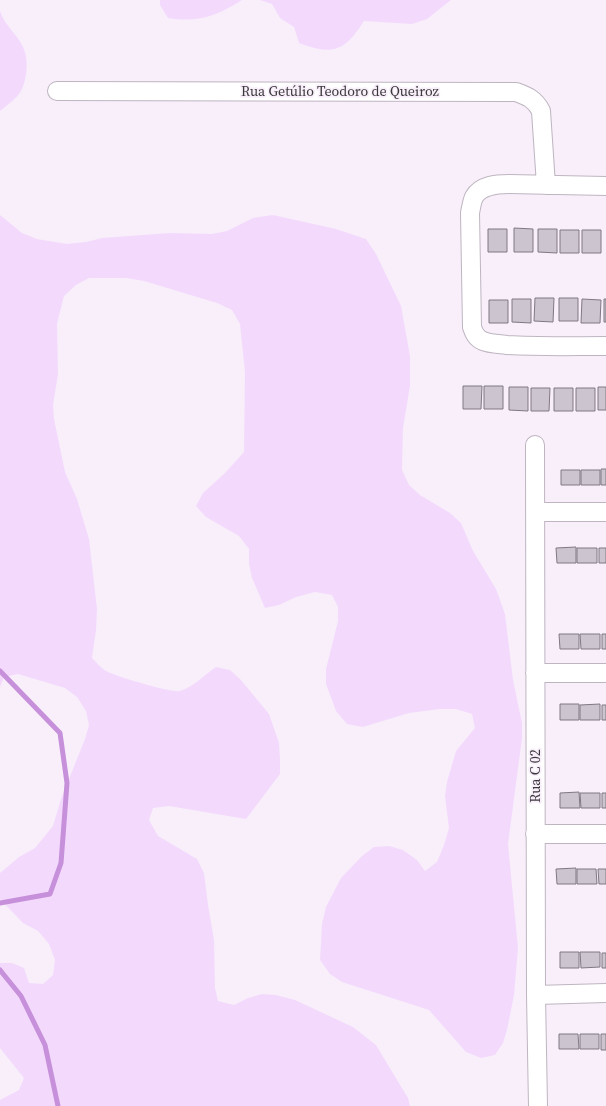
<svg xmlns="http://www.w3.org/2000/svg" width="606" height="1106" viewBox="0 0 606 1106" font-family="'Source Serif 4',serif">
<rect width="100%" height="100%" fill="#f8effb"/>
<path fill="#f3dafc" d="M160,0H245H242C217,16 198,23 168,18L160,5Z
M260,0H451L427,19L412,24L364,21C345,51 333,56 299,43L294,27L280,18L272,4Z
M0,11C5,26 17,34 23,47C29,59 27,78 22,89C18,98 7,105 0,111Z
M0,215L22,233L37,239L67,244L86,242L102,238L170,233L212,234L227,231L253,218L273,215L336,229L366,239L376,254L401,306L410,356V386L403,428L402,470L409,485L420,495L450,513L461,523L473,551L496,589L505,614L513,680L522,723V738L508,844L518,948L514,995L507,1030L503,1043L495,1055L481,1058L466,1052L429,1010L342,982L330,974L320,960L322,924L326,907L341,878L362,856L374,847L389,846L403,850L417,860L425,871L437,862L444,845L449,828L445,796L447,782L456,751L475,728L472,714L456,709H440L409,713L363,727L347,724L336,711L326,684V669L338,621V607L332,595L315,592L296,597L279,605L265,608L252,578L249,564V549L239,536L206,517L196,506L203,493L225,473L244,452L245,372L240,324L232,310L217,303L144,281L126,278H89L76,285L64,296L57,324L58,374L53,405L54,419L65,472L77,499L89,539L97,609L96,630L92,658C96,662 101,668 106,671C115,676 171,693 180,691C194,687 205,674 216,667L230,670L241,680L269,714L279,743L280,759V774L246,819L169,806L153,808L149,820L158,836L197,859L204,873L208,905L214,940L215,988L218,1001L234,1005L248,998L262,994L276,995L295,1000L353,1027L376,1045L408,1098L410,1106H0V1100L19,1090L24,1078L0,1048V963H12L24,968L29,983L43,984L53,975L55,960L49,944L38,931L23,923L0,899V873L19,857L35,848L53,826L61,799L85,739L89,725L86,711L77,697L65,688L18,674L4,677L0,687Z"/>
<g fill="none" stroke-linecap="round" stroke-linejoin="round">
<path stroke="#c790da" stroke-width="5" d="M0,671L60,733L67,783L61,863L50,894L0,903
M0,970L21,996L45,1045L58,1106"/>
</g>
<path fill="#ccc4cf" stroke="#807883" d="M514,228L533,229V252H514Z
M488,229H507V252H488Z
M538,229H557V253L538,252Z
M560,230H579V253H560Z
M582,230H601V253H582Z
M535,298H554L553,322L534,321Z
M559,298H578V321H559Z
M512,299H531V323L512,322Z
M582,299L601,300L600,323H581Z
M604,299H606V322H604Z
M489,300H508V323H489Z
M463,386H482L481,409H463Z
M484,386H503V409H484Z
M509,387H528V411L509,410Z
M598,387H606V410H598Z
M531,388H550L549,411H531Z
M554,388H573V411H554Z
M576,388H595V411H576Z
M601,469H606V485H601Z
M561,470H580V485H561Z
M581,470H600V485H581Z
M576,547V563H557L556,548Z
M577,548H597V563H577Z
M599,548H606V563H599Z
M559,634H579V649H560Z
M580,634H600V649H581Z
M602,634H606V649H602Z
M560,704H579V720H560Z
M600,704V720H580V705Z
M602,705H606V720H602Z
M579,792L580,808H560V793Z
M580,793H600V808H581Z
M602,793H606V808H602Z
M576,868V884H557L556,869Z
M577,869H596L597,884H577Z
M598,869H606V884H599Z
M560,952H579V968H560Z
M580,952H600V967L581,968Z
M602,953H606V968H602Z
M559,1034H578L579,1049H559Z
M580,1034H599V1049H580Z
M601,1034H606V1050H601Z"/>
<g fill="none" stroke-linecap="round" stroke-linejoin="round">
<defs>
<path id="minor" d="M57,91L516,92C527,96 535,99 541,111L546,185
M606,186L509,184C497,184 481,185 474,197C472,201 471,208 470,213L472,327C474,333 476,338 483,341C490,344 500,344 507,345C540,347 573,346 606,346
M535,445L536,995L538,1106
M535,512H606
M535,673H606
M535,834H606
M536,995L606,993"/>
</defs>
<use href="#minor" stroke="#beb5c1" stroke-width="20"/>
<use href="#minor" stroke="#fff" stroke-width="18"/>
</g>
<g text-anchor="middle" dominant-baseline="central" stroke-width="3.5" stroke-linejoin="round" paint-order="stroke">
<g font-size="14" fill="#3b383c" stroke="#f8effb">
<text x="340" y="91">Rua Getúlio Teodoro de Queiroz</text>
<text transform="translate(535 776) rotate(-90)">Rua C 02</text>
</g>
</g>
</svg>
